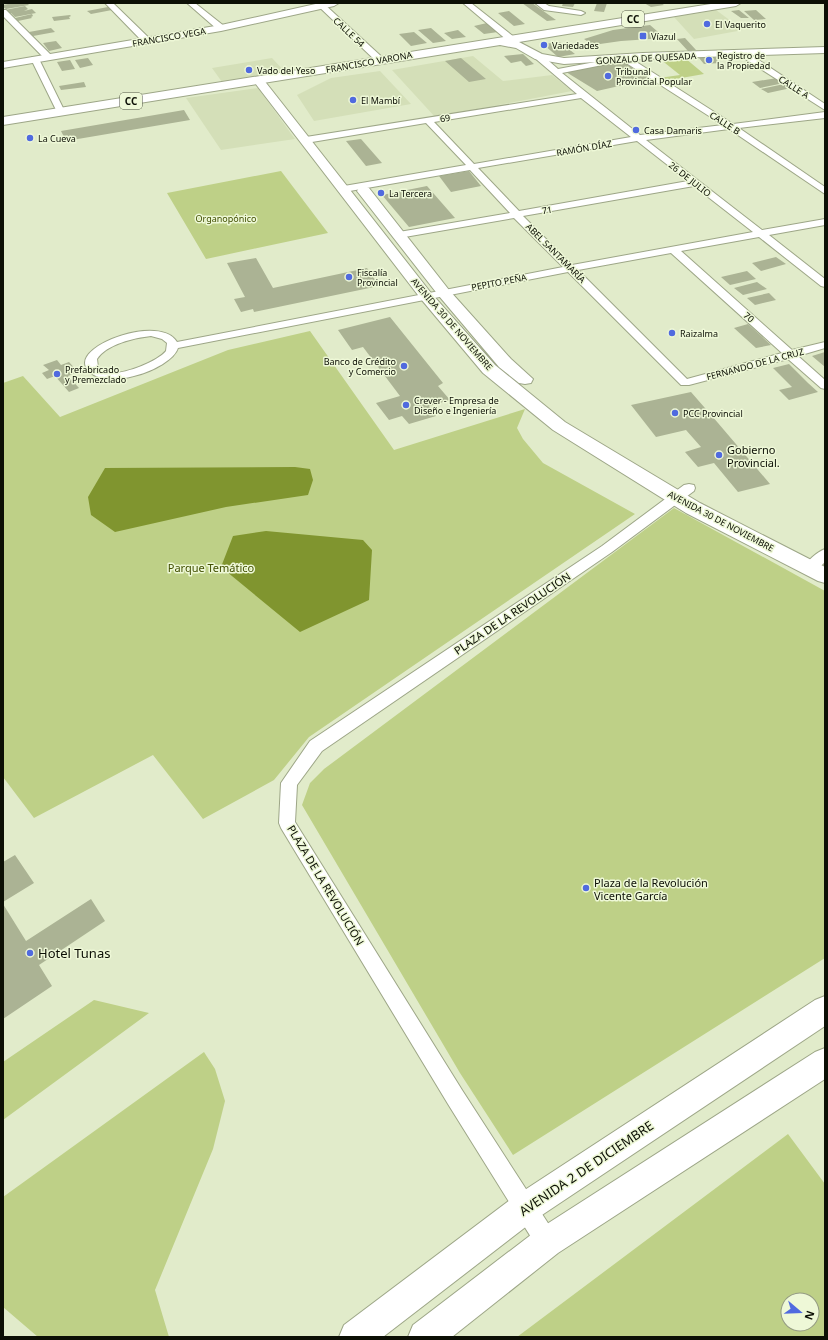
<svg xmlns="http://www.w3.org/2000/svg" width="828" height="1340" viewBox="0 0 828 1340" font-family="'Noto Sans',sans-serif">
<rect width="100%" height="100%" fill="#e1ebca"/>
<path fill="#d4dfb8" d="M716,10L743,30L694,39L674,17Z
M473,56L503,81L552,75L572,91L435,117L392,70Z
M272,58L285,72L222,82L212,68Z
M380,71L411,104L314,121L297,95L331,78Z
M258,88L295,139L221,150L186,98Z"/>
<path fill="#bed087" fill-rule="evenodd" d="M685,58L704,74L664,81L659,78L680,75L660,59Z
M281,171L328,233L206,259L167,193Z
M310,331L394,450L525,409L517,428L523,439L543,463L635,514L309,737L274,780L203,819L153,755L34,818L3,777V383L23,376L60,417L228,350Z
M674,508L825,591V958L513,1155L460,1073L302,805L310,783L324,769Z
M94,1000L149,1013L3,1120V1062Z
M204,1052L215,1069L225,1101L213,1149L155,1290L169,1337H38L3,1307V1197Z
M788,1134L825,1184V1335L823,1337H517ZM788,1300H812V1324H788Z"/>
<path fill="#80952f" d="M295,467L310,469L313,480L308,495L226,507L115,532L91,515L88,497L105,468Z
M266,531L363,540L372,550L369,600L300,632L221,567L233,536Z"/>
<path fill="#abb394" d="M13,3H27L29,5L6,9L3,7V5Z
M522,3H532L556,20L547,21Z
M563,3H575L573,7L562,6Z
M597,3H607L604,12L594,11Z
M644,3H661L664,5L651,7Z
M25,6L28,9L24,11L32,9L36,13L15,17L11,13H8L5,10Z
M108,7L112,10L91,14L87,11Z
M739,10L749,18H741L731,11Z
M756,10L766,19L754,20L744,11Z
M509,11L525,24L514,26L498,13Z
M32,14L33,16L31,17L32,18L18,21L15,18Z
M70,15L71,16L69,17L70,19L54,21L52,17Z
M487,23L498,32L484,34L474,26Z
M650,25L665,38L621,41L593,45L584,39L613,30Z
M51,28L55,32L33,36L29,32Z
M431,28L446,41L433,43L418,30Z
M458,30L466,37L452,39L444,33Z
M414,32L427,43L411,46L399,34Z
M685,38L696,50L688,51L677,39Z
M56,41L62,48L49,51L43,43Z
M560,42L575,54L558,57L543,44Z
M523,54L534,64L526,66L521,61L511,63L504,56Z
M715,57L720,63L704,64L699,58Z
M88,58L93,65L80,68L75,60Z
M461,58L486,79L469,82L445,61Z
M70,60L75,69L62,71L57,62Z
M622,61L650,79L597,91L566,72Z
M777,78L784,83L760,88L752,82Z
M84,82L86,87L61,90L59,86Z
M784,84L791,88L768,93L761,89Z
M184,110L190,120L66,141L61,131Z
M361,139L382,163L366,166L346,141Z
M469,171L481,186L451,192L439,176Z
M427,186L455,218L409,227L382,195Z
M776,257L786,264L761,271L752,263Z
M256,258L273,288L367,268L379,286L254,312L253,309L241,312L234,299L245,297L227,263Z
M747,271L756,279L730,285L721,277Z
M757,282L767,289L743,295L734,288Z
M769,293L776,300L755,305L747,298Z
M390,317L443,383L438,386L450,400L429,406L436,416L409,424L402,416L389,420L376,403L400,396L363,347L352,350L338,330Z
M748,324L771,345L756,348L734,328Z
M825,352V367L812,356Z
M57,360L61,365L69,362L78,372L68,376L79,388L69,392L55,376L47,379L42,373L49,370L43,365Z
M789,364L808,383L818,392L789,400L779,390L792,387L773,368Z
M691,392L718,423L770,484L738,492L714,463L698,467L685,452L701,447L686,430L656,437L631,405Z
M15,855L34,883L3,902V862Z
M91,899L105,921L39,965L52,986L3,1019V904L26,941Z"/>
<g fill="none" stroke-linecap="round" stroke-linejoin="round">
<defs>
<path id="street" d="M105,3H113L150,39V43H144Z
M187,3H195L224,26V30H218Z
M315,3H323L383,58V62H377Z
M463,3H471L514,37V41H508Z
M535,3H544L549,6L581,11L585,13L581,15L544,10Z
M3,10H6L51,55V59H45L3,16Z
M739,51H745L825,104V110L739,55Z
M536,55H542L558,69L627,56L733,124L825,112V118L739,128L825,187V194L729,129L646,140L762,230L825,219V225L769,235L825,279V287L821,286L759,237L681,251L792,350L825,342V348L798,356L825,380V389L821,388L788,359L689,385H681L568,272L178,348C171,370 100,394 86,367C75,345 160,314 177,342L563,267L514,218L399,238L396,237L394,235L399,232L510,213L470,170L344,192L341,191L339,189L344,186L466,165L426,123L306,143L302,140L306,137L577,94L536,59ZM623,61L723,125L640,135L562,73ZM581,98L631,137L474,164L434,122ZM637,141L688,181L519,211L478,168ZM694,186L753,232L572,265L523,216ZM671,253L782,353L687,379L578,270ZM151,336L162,339L167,343L166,351C157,362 123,375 108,373C104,372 101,370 98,367L97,359C107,344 134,338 151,336Z
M32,57H35L39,59L65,112L64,114H58L57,112L31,59Z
M689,484L694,485L695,488L694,491L612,552L322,751L297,785L295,822L462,1090L555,1234L558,1242L555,1250L547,1253L539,1250L448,1104L281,828L279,823L281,783L310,741L602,546L684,485Z
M825,549V562C819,568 814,574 805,571L803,568C807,561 817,552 825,549Z"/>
<path id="secondary" d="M320,3H339L334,6L221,31L3,68V62L221,25Z
M259,77L263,79L431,293L495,365L565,422L700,503L825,567V583L818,581L686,513L553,430L483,373L421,299L255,83L253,81L255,79Z
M364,187L369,188L449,290L511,359L533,379L531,383L525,384L519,383L499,367L439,296L357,191L359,188Z
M825,996V1026L536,1219L383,1337H339L344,1325L514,1197L815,1000Z
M825,1048V1079L558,1253L452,1337H408L413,1325L536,1231L815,1052Z"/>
<path id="primary" d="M717,3H741L736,6L519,42L542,54L564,58L643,53L825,47V53L643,59L564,64L535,59L516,48L500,45L3,125V117Z"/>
</defs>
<use href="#street" stroke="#9da687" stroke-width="2"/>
<use href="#secondary" stroke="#9da687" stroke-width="2"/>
<use href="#primary" stroke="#9da687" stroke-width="2"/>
<use href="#street" fill="#fff" fill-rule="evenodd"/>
<use href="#secondary" fill="#fff" fill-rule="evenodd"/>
<use href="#primary" fill="#fff" fill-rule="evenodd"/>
</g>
<g fill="#506adf" stroke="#eef8d7" stroke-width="1.5">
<circle cx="707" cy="24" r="4"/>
<rect x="639" y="32" width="8" height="8" rx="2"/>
<circle cx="544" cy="45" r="4"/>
<circle cx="709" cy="60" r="4"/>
<circle cx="249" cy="70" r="4"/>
<circle cx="608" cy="76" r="4"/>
<circle cx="353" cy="100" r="4"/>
<circle cx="636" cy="130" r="4"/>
<circle cx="30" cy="138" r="4"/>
<circle cx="381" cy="193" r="4"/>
<circle cx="349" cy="277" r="4"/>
<circle cx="672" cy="333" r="4"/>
<circle cx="404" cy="366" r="4"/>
<circle cx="57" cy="374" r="4"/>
<circle cx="406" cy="405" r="4"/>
<circle cx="675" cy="413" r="4"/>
<circle cx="719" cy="455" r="4"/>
<circle cx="586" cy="888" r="4"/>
<circle cx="30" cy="953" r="4"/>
</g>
<g text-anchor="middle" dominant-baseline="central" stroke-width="3" stroke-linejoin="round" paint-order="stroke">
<g font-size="9" fill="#0c0f05" stroke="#eef8d7" text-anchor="start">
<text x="715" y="24">El Vaquerito</text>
<text x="651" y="36">Víazul</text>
<text x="552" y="45">Variedades</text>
<text x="717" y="55">Registro de<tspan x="717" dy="10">la Propiedad</tspan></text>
<text x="257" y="70">Vado del Yeso</text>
<text x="616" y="71">Tribunal<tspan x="616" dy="10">Provincial Popular</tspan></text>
<text x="361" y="100">El Mambí</text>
<text x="644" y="130">Casa Damaris</text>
<text x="38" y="138">La Cueva</text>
<text x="389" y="193">La Tercera</text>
<text x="357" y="272">Fiscalía<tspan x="357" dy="10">Provincial</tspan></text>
<text x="680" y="333">Raizalma</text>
<text x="396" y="361" text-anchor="end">Banco de Crédito<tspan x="396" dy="10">y Comercio</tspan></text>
<text x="65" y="369">Prefabricado<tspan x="65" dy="10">y Premezclado</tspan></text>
<text x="414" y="400">Crever - Empresa de<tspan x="414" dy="10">Diseño e Ingeniería</tspan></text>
<text x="683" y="413">PCC Provincial</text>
</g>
<g font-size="9" fill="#0c0f05" stroke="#eef8d7">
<text transform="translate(349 32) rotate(43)">CALLE 54</text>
<text transform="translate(169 37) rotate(-10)">FRANCISCO VEGA</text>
<text transform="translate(646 58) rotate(-3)">GONZALO DE QUESADA</text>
<text transform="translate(369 62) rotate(-10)">FRANCISCO VARONA</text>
<text transform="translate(794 87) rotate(33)">CALLE A</text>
<text transform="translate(445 118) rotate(-9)">69</text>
<text transform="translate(725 123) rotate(33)">CALLE B</text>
<text transform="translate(584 148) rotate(-10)">RAMÓN DÍAZ</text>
<text transform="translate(690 179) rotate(38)">26 DE JULIO</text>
<text transform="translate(547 210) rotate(-10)">71</text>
<text transform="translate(556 253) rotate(45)">ABEL SANTAMARÍA</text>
<text transform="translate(499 282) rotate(-11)">PEPITO PEÑA</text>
<text transform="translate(749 317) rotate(42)">70</text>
<text transform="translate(452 324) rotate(49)">AVENIDA 30 DE NOVIEMBRE</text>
<text transform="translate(755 364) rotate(-15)">FERNANDO DE LA CRUZ</text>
<text transform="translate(721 521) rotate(28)">AVENIDA 30 DE NOVIEMBRE</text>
</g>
<g font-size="9" fill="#414f00" stroke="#eef8d7">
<text x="226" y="218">Organopónico</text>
</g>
<g fill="#eef8d7" stroke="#505544" stroke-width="1">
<rect x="622" y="11" width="22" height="16" rx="3"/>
<rect x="120" y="93" width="22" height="16" rx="3"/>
</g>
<g font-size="10" font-weight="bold" fill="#0c0f05">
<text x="633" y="19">CC</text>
<text x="131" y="101">CC</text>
</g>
<g font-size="11" fill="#0c0f05" stroke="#eef8d7" text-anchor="start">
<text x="727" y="449">Gobierno<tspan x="727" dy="13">Provincial.</tspan></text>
<text x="594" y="882">Plaza de la Revolución<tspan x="594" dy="13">Vicente García</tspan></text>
</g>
<g font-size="11" fill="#414f00" stroke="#eef8d7">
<text x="211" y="567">Parque Temático</text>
</g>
<g font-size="11" fill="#0c0f05" stroke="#eef8d7">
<text transform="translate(512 613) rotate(-34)">PLAZA DE LA REVOLUCIÓN</text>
<text transform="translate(326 885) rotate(59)">PLAZA DE LA REVOLUCIÓN</text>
</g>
<g font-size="13" fill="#0c0f05" stroke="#eef8d7" text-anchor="start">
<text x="38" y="953">Hotel Tunas</text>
</g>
<g font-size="13" fill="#0c0f05" stroke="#eef8d7">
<text transform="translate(586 1168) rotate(-34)">AVENIDA 2 DE DICIEMBRE</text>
</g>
</g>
<rect width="828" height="1340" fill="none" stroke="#0c0f05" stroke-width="8"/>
<g transform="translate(800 1312) rotate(109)"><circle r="19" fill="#eef8d7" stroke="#949b83"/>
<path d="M0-3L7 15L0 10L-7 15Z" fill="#506adf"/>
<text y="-6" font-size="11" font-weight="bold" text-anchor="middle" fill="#0c0f05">N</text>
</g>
</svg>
